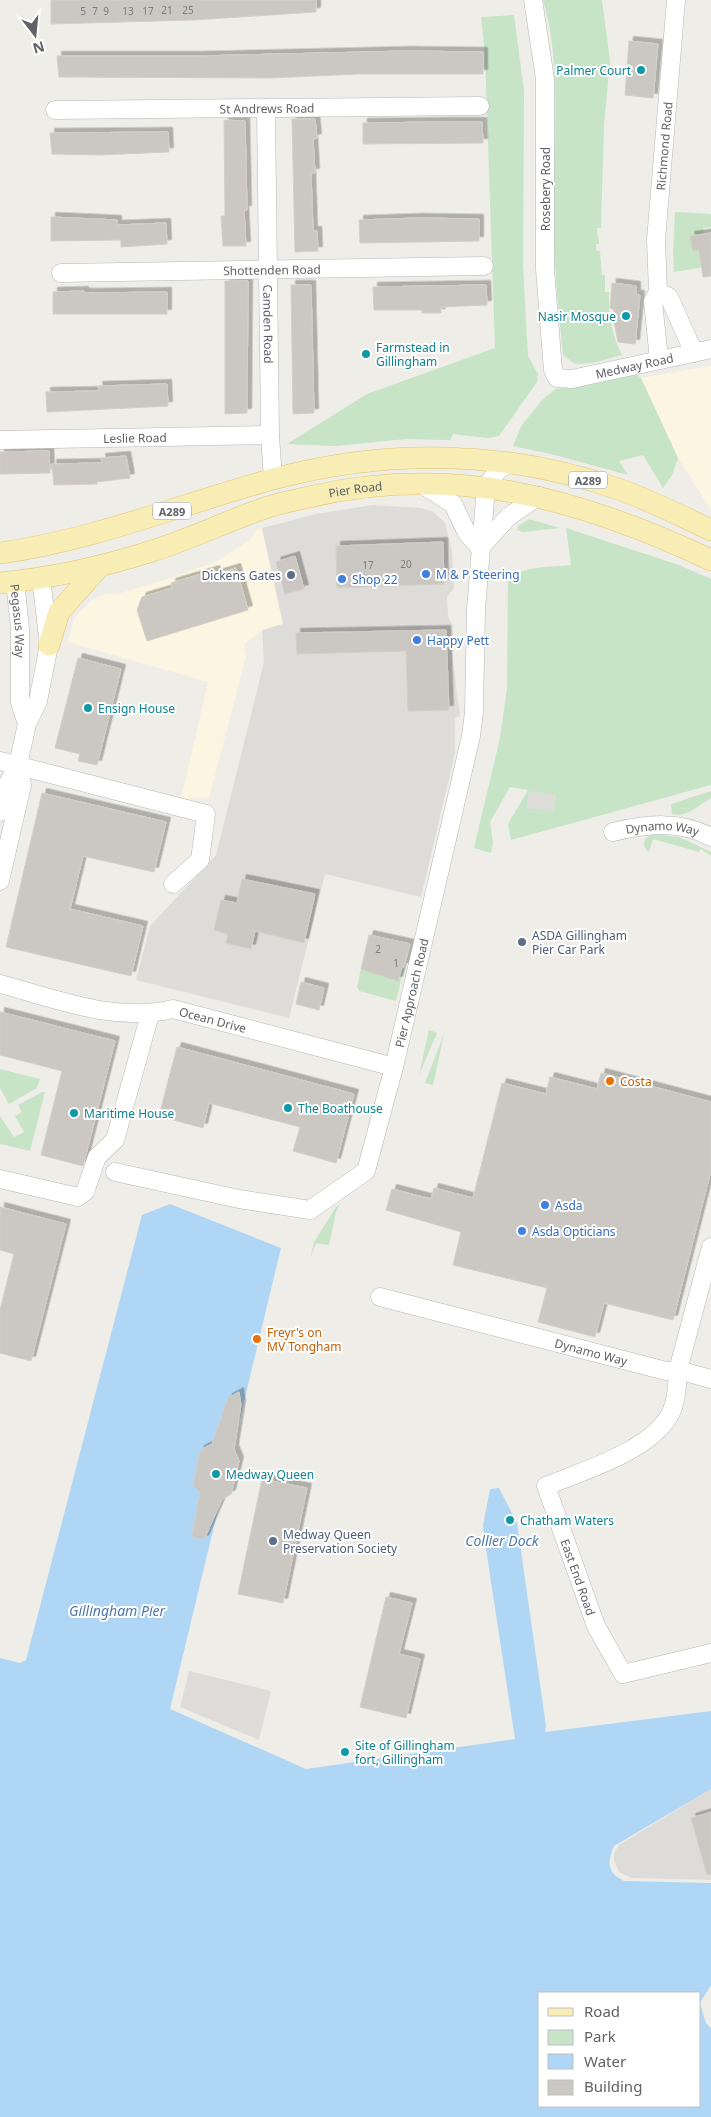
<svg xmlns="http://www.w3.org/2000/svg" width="711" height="2117" viewBox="0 0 711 2117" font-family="'Noto Sans',sans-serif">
<defs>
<filter id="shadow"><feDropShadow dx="4.5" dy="-4.5" stdDeviation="0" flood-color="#0004"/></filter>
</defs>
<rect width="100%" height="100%" fill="#efede7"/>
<path fill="#fbf5e1" d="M711,366V510L678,458L641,378Z
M262,528L283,624L262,630L244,645L246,657L209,798L181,799L208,682L67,642L75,617L92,600L105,594H117L174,577L215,562L251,539L256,530Z"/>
<path fill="#dedcd9" d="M373,505L420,508L434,512L445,523L452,551L454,588L447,597L448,617L453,626V661L460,716L455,718V753L421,897L325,874L289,1018L136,980L150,926L216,855L264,662L262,630L283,624L262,528L316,514Z
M530,791L556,794L553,812L526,808Z
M189,1671L271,1691L259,1740L180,1707Z
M711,1789V1880L631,1878L619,1872L614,1860V1853L619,1845Z"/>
<path fill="#c7e4c7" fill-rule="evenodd" d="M543,0H602L610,61L604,124L601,228H597L599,244H596V250L600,251L602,275H605V292H609C608,313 612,336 622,355L593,363L575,364L563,355C558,304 553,255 553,204C554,137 562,65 543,0Z
M514,15L524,91L523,266L528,356L538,374L537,382L499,436L489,438L453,434L450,440L406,439L335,446L287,444L367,394L495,348L485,55L481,17Z
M675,212L711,214V227L703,228L704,234L691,237L693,251L699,250L701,263L711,262L704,267L674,272L673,252Z
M636,374L641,378L678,458L672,475L663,488L643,455L619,461L628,475L555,455L513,446L522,425L542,400L556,389L582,386Z
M529,519L560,528L523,532L517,530L518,526Z
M566,528L679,565L711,579V785L511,840L508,824L528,790L510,787L490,822L493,843L491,853L474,848L500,738L507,688L508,582C514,566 555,567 571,565ZM530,791L556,795L553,811L526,808Z
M711,791V798C698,805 688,818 672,814L671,804Z
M651,834L679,837L711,852V856L701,849L699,852L653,839L649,852L647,851C641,844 645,838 651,834Z
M402,967H404L396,1001L359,991L357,987L361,969L398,981Z
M429,1030L437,1033L419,1075Z
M444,1034L433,1085L425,1083Z
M0,1069L40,1079L37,1088L9,1104L0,1088Z
M42,1092H45L30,1151L0,1144V1116L14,1137L24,1132L15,1116L22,1112L18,1105Z
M340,1204L336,1212L329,1245L316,1243L310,1259L314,1242L336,1207Z"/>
<path fill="#b0d6f6" d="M170,1204L281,1248L170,1709L306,1769L515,1739L484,1536L483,1525L490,1489L499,1488L517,1523L546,1726L545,1732L711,1711V1789L614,1846C607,1862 607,1873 624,1881L711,1883V1985L700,2003V1993H540V2106H700V2004L706,2023L711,2028V2117H0V1658L20,1663L26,1660L142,1215Z"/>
<path fill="#cbc8c4" stroke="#d3cfc6" filter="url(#shadow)" d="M51,0H316V12L193,20L51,24Z
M629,41L658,44L653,98L625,95Z
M408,51L483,52V74H358L270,78L59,77L57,56H198Z
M292,119H315L317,138L313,139L315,173H311L313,231H317L318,251L295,252Z
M224,120L245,121L247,210H244L246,246H223L221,216H225Z
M441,122H482L483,143L363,144V123Z
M168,132L169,152L99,155L52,154L50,133Z
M51,217L117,220V225L166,223L167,244L121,247V240L51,241Z
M418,218L479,219V241L360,243L359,220Z
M711,233V276L703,277L699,250L693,251L690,236Z
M225,281H248L247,413L225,414Z
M612,283L636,286V295H640L635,344L618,342L614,322V310L610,308Z
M291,285H311L314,413L293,414Z
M486,285L487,305L441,307V313H422V310H374L373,287Z
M84,291L85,293L167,292V314H53V292Z
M167,384L168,406L47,412L46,392L99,391L98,386Z
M49,451L50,473L0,474V452Z
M126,456L130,478L97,482V484L54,485L52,464L102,463L101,458Z
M443,542L444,584L337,588L336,546Z
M295,556L304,589L285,594L276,562Z
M236,568L248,610L147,641L137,610L142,597L172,588L171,583L215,570L216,574Z
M446,630L449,710L408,711L406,651L297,654L296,633Z
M78,658L121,669L97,765L78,761L80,754L55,748Z
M42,793L166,822L154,872L83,856L70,909L143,926L131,976L6,947Z
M242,879L315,894L304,943L255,931L251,949L226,943L228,934L214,930L221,900L237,903Z
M369,935L410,944L404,967H402L398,981L361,969Z
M301,982L324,988L319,1010L296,1004Z
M0,1012L115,1041L83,1166L41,1155L62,1071L0,1055Z
M177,1047L354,1094L336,1163L293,1151L300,1127L209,1103L203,1128L159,1116Z
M601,1073L711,1102V1170L673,1320L604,1303L595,1337L538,1322L547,1288L453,1265L461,1232L386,1210L392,1189L431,1199L434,1188L473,1198L502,1083L546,1094L550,1077L597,1089Z
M0,1207L66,1224L31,1361L0,1353V1310L14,1254L0,1250Z
M239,1392L241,1405L234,1449L239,1461L231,1494L222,1499L204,1540L192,1536L200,1493L193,1486L200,1450L212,1444L228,1398Z
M262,1479L307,1488L283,1603L238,1594Z
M386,1597L412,1603L399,1654L420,1659L406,1718L360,1707Z
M711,1812V1874L707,1875L691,1818Z"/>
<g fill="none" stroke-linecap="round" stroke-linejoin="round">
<defs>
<g id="minor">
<path id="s1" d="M533,0L545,79V269L553,370L557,378L572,379L711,349"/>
<path id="s2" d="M266,108L270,435L273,480"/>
<path id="s3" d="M55,110L480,106"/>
<path id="s4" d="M61,273L484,266"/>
<path d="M658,292L669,297L694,353"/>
<path id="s5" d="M659,360L653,301L658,292L656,240L676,0"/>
<path id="s6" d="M0,440L270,435"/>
<path d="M421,484L453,504L467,533L480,548"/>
<path d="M480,548L508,517L539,496"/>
<path id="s7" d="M15,581L20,629V703L27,724"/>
<path d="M0,761L206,814L200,860L173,884"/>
<path d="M0,812L8,783L18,765L27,724L38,701L49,645L41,578"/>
<path id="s8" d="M613,832C647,824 679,820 711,837"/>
<path d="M0,881L22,785L18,765"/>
<path id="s9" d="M0,984C57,999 114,1023 173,1009L394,1067"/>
<path id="s10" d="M115,1172L239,1199L310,1210L366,1171L394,1067L471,736L474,712L476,609L486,487L498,470L511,462"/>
<path d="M0,1179L78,1197L85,1192L97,1157L115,1140L150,1014"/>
<path id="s11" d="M380,1297L666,1371L678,1370L711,1247"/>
<path id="s12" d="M711,1379L678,1370C677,1385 677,1403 669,1416C649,1451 583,1471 546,1486L596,1626L623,1674L711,1653"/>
</g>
<g id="major">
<path d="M0,553C94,540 182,504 273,479C388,448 508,450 621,490C652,501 681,516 711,530"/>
<path id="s13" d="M0,583C52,578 102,567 152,551C191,539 229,520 268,507C281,503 295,500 309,497C455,463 579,498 711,560"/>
<path d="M49,645L59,612L100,566"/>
</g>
</defs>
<use href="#minor" stroke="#b4b7ba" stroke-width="19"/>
<use href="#major" stroke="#e3c46c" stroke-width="22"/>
<use href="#minor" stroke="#fff" stroke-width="18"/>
<use href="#major" stroke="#f7edb5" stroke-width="21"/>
</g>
<g fill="#0f9aa8" stroke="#fff" stroke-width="2">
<circle cx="641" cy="70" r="5"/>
<circle cx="626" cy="316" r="5"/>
<circle cx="366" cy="354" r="5"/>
<circle cx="88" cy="708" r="5"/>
<circle cx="288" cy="1108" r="5"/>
<circle cx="74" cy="1113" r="5"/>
<circle cx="216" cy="1474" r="5"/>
<circle cx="510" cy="1520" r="5"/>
<circle cx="345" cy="1752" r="5"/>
</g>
<g fill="#3f7fe0" stroke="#fff" stroke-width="2">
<circle cx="426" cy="574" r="5"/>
<circle cx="342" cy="579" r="5"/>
<circle cx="417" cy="640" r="5"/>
<circle cx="545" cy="1205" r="5"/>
<circle cx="522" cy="1231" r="5"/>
</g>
<g fill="#5c6f8a" stroke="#fff" stroke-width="2">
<circle cx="291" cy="575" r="5"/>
<circle cx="522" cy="942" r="5"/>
<circle cx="273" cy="1541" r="5"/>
</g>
<g fill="#e8710a" stroke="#fff" stroke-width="2">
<circle cx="610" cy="1081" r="5"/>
<circle cx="257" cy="1339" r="5"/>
</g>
<g text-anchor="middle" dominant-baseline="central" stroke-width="4" stroke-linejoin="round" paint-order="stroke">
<g font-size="10" fill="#7a7c7e">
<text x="167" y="10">21</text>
<text x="188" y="10">25</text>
<text x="83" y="11">5</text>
<text x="95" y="11">7</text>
<text x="106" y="11">9</text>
<text x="128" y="11">13</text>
<text x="148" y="11">17</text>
<text x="406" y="564">20</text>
<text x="368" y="565">17</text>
<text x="378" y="949">2</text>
<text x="396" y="963">1</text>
</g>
<g fill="#fff" stroke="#8f9194" stroke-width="1">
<rect x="569" y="471.5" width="38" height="17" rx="4"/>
<rect x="153" y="502.5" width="38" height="17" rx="4"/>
</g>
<g font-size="11" font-weight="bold" fill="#5f6266">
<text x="588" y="480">A289</text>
<text x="172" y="511">A289</text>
</g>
<g font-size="12" fill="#0d838f" stroke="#fff" text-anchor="start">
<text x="631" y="70" text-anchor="end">Palmer Court</text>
<text x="616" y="316" text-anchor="end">Nasir Mosque</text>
<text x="376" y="347">Farmstead in<tspan x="376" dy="14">Gillingham</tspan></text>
<text x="98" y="708">Ensign House</text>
<text x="298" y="1108">The Boathouse</text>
<text x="84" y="1113">Maritime House</text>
<text x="226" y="1474">Medway Queen</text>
<text x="520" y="1520">Chatham Waters</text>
<text x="355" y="1745">Site of Gillingham<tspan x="355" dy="14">fort, Gillingham</tspan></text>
</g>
<g font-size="12" fill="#5f6266" stroke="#fff">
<text stroke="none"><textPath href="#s3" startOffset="212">St Andrews Road</textPath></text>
<text stroke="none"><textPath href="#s5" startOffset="216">Richmond Road</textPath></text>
<text transform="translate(545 189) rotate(-90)">Rosebery Road</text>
<text stroke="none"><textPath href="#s4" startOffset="211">Shottenden Road</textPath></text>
<text stroke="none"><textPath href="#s2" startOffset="216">Camden Road</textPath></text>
<text stroke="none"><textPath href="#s1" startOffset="459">Medway Road</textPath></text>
<text stroke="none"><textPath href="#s6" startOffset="135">Leslie Road</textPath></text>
<text stroke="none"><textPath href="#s13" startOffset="369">Pier Road</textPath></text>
<text stroke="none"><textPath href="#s7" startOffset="40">Pegasus Way</textPath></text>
<text stroke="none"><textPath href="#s8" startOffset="50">Dynamo Way</textPath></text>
<text stroke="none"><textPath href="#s10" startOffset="451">Pier Approach Road</textPath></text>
<text stroke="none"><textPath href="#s9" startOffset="218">Ocean Drive</textPath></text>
<text stroke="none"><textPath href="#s11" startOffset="218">Dynamo Way</textPath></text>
<text stroke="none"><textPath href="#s12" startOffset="322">East End Road</textPath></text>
</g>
<g font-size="12" fill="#366cbe" stroke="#fff" text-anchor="start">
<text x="436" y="574">M &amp; P Steering</text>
<text x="352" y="579">Shop 22</text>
<text x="427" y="640">Happy Pett</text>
<text x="555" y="1205">Asda</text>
<text x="532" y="1231">Asda Opticians</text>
</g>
<g font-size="12" fill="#4e5e75" stroke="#fff" text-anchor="start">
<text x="281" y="575" text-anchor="end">Dickens Gates</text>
<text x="532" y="935">ASDA Gillingham<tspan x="532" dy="14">Pier Car Park</tspan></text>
<text x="283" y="1534">Medway Queen<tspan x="283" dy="14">Preservation Society</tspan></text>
</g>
<g font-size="12" fill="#c56008" stroke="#fff" text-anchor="start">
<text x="620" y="1081">Costa</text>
<text x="267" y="1332">Freyr's on<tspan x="267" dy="14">MV Tongham</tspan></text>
</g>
<g font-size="14" font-style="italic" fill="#4d78a7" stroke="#fff">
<text x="502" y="1540">Collier Dock</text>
<text x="117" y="1610">Gillingham Pier</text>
</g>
</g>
<rect x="538" y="1992" width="162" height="115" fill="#ffffff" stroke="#bfc0c2"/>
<rect x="548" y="2008" width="25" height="8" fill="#f7edb5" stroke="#bfc0c2"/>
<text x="584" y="2017" font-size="15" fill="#5f6266">Road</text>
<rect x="548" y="2030" width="25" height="15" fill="#c7e4c7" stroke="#bfc0c2"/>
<text x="584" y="2042" font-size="15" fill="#5f6266">Park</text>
<rect x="548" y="2054" width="25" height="15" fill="#b0d6f6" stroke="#bfc0c2"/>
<text x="584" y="2067" font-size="15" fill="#5f6266">Water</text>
<rect x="548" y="2080" width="25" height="15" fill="#cbc8c4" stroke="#bfc0c2"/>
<text x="584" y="2092" font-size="15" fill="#5f6266">Building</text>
<g transform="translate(35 35) rotate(164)" stroke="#ffffff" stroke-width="4" paint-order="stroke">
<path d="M0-4L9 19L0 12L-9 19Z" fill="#5f6266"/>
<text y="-8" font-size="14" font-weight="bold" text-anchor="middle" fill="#5f6266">N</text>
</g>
</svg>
